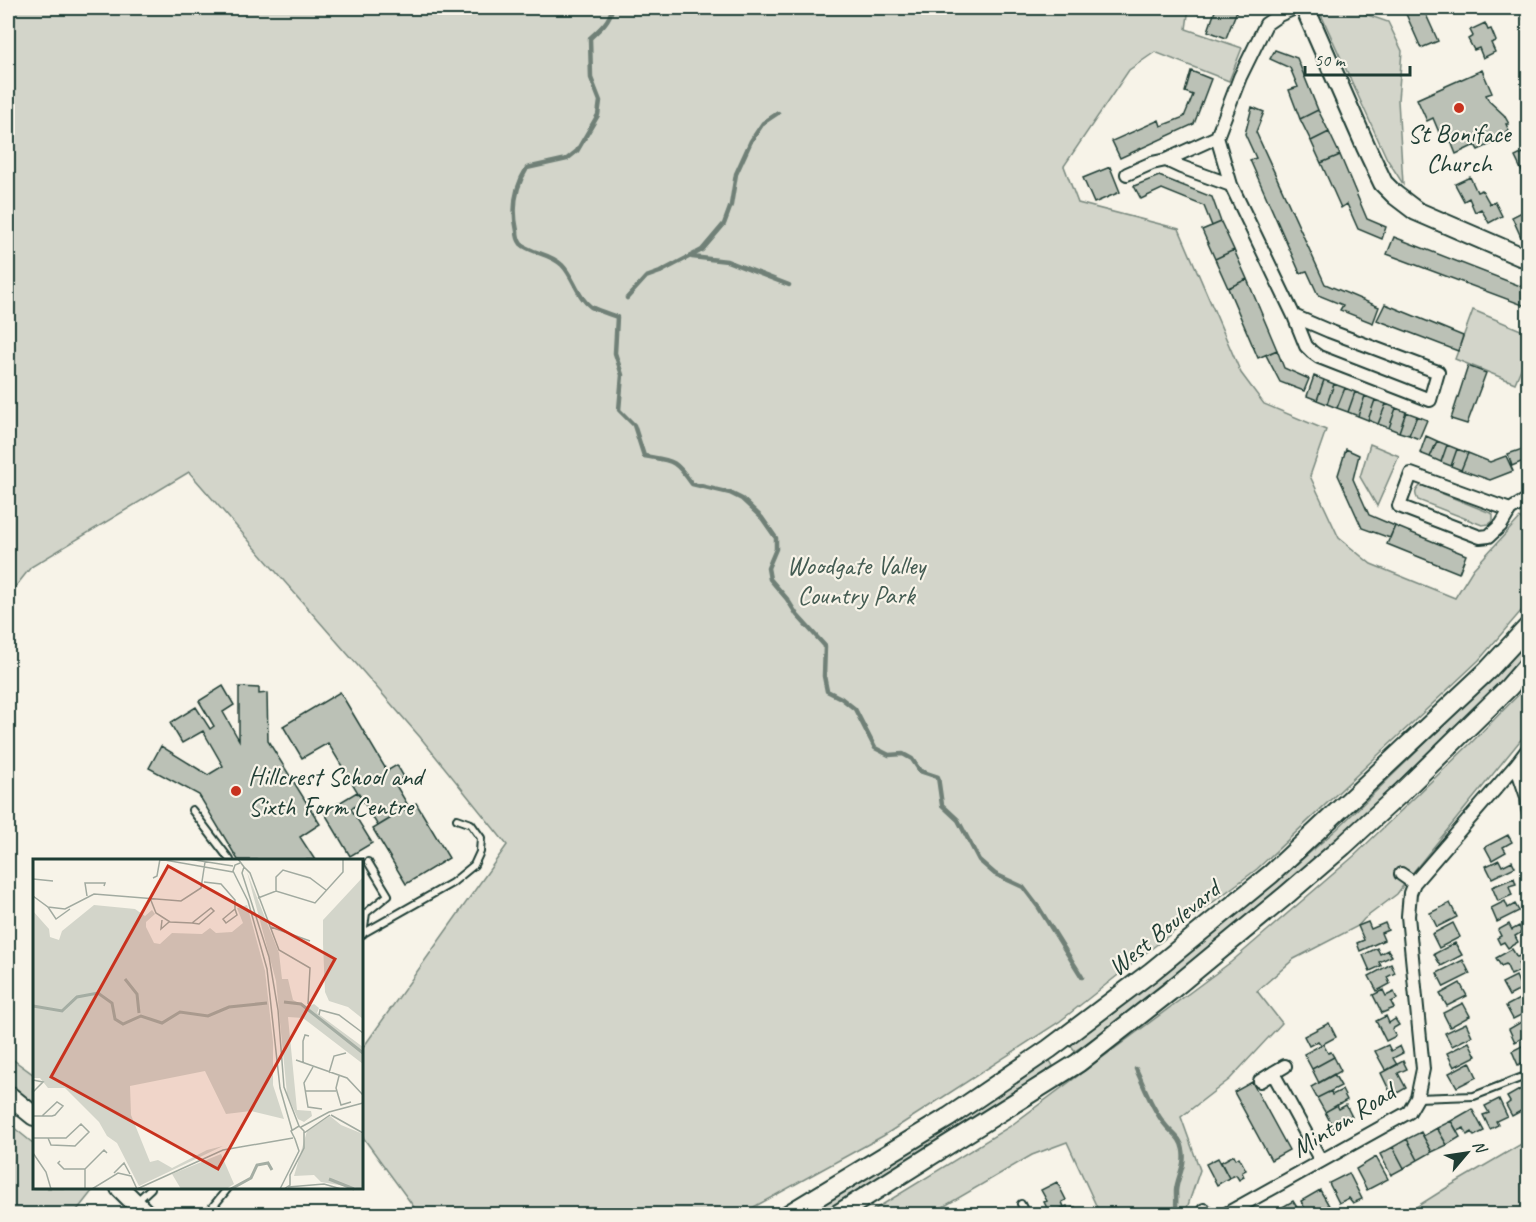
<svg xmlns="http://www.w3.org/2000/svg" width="1536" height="1222" viewBox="0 0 1536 1222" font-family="Caveat,sans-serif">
<rect width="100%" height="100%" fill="#f7f3e8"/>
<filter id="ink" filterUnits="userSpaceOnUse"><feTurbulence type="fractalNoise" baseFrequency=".0167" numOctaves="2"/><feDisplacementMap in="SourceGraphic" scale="12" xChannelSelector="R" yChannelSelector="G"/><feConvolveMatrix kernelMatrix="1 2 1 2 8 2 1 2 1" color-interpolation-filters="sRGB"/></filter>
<g filter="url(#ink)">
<path fill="#d3d5ca" stroke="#79897f" stroke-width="1.5" d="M8,8H1189L1186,29L1242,48L1229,81L1155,52L1129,70L1064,166L1078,203L1179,229L1241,373L1264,404L1326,430L1310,476L1339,538L1371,564L1455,598L1473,569L1520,518L1528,526V603L1479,660L1257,869L1147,952L1059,1022L883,1136L741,1214H419L362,1136V1049L507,845L420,737L189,472L31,567L8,596Z
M1318,8H1348L1388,22L1402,51L1398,100L1403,184L1387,159Z
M1473,310L1528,333V352L1515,383L1455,359Z
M1370,444L1399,456L1377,506L1360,477Z
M1421,485L1493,514V521L1489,524L1482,525L1418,500C1414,493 1415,491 1421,485Z
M1528,639V654C1387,796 1241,937 1075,1051L1069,1043L1158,976L1262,894L1337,829L1442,727Z
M1528,685V731L1414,871L1397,894L1364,919L1358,926L1294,959L1257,991L1282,1023L1230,1079L1181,1117L1200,1170L1185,1214H1100L1067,1142L1032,1155L931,1214H867L1009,1127L1231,962L1354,856L1471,743Z
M8,1056L34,1075V1109L8,1089Z
M1049,1059L1053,1066L931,1149L827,1214H804Z
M8,1123L34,1144V1188H90L93,1190L74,1214H8Z
M1528,1140V1214H1405L1448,1187Z"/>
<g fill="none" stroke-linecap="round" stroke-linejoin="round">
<path stroke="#6f8077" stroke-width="4.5" d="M612,8C610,21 600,29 590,38L591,78L600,101L598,115L577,151L567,159L527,168C515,187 512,209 517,231C517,235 518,240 521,244C530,253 550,253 562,265C574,277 577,297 591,307C599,311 609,314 617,317L615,353L622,375L619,410L634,425L644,456C673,461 675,459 692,484L730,493L742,499L762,518L776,538V549L768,568L770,579L787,599L797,615L825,646L824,676L827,691L841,698L855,709L875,748L889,755L903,754L912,759L920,771L938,777L942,805L958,820L979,860L995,874L1023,887L1039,908L1082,977
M692,257L727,261L789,285
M627,298L646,277L660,272L702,250L724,224L731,205L736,174L751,141L763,123L778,113
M1136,1069C1145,1088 1153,1111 1167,1127C1174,1135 1181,1138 1183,1150C1186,1166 1177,1177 1176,1191C1176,1199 1177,1206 1175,1214"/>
</g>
<path fill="#bbc1b6" stroke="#1f3d34" stroke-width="1.5" d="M1216,8H1238L1226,38L1208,31Z
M1388,8H1423L1438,41L1421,48L1406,14Z
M1439,8H1450L1451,11L1442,15Z
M1527,8H1528V20L1524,19Z
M1485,23L1488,30L1491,29L1496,41L1491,43L1495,52L1483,58L1479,48L1474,50L1468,39L1473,36L1470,30Z
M1275,50L1297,58L1318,110L1300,119L1289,90L1298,87L1290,68L1270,59Z
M1482,70L1492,93L1486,95L1489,101L1504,115L1509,124H1506L1509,131L1496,137L1498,141L1478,150L1475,145L1456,154L1448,134L1441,137L1433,118L1427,121L1417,99Z
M1191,71L1211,79L1194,124L1120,158L1112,141L1159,120L1161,126L1184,117L1193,95L1185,92Z
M1252,107L1264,112L1256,132L1325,284L1379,307L1373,323L1340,310L1343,305L1318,295L1307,271L1300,273L1250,160L1256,158L1245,134Z
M1318,110L1329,132L1311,141L1300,119Z
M1329,132L1340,155L1321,163L1311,141Z
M1525,152L1528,160V184L1515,157Z
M1340,155L1367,219L1386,227L1382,239L1358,229L1347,204L1341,208L1321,163Z
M1110,167L1120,192L1094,203L1083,178Z
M1159,176L1212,197L1221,222L1212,226L1204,206L1162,189L1141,199L1134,186Z
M1470,177L1477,192L1482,190L1490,204L1495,202L1502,216L1489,223L1481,209L1475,212L1469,198L1464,201L1455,184Z
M1528,209V234L1521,237L1512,217Z
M1221,222L1234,250L1215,259L1202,230Z
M1394,237L1528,289V307L1387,254Z
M1234,250L1247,279L1228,288L1215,259Z
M1247,279L1277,350L1258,358L1228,288Z
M1385,304L1463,336L1458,351L1377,320Z
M1277,350L1284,368L1309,379L1304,391L1280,382L1266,355Z
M1468,366L1486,373L1467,424L1451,419Z
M1314,376L1324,380L1317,400L1307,396Z
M1324,380L1334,384L1327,404L1317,400Z
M1334,384L1345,388L1337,408L1327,404Z
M1345,388L1355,392L1348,412L1337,408Z
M1355,392L1365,396L1358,416L1348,412Z
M1365,396L1375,400L1368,420L1358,416Z
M1375,400L1386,404L1378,424L1368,420Z
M1386,404L1396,408L1389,428L1378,424Z
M1396,408L1406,412L1399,432L1389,428Z
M1406,412L1417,416L1409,435L1399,432Z
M1417,416L1427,420L1419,439L1409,435Z
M1426,436L1437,441L1430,457L1420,453Z
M1437,441L1447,445L1441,462L1430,457Z
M1447,445L1457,449L1451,466L1441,462Z
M1528,447V459L1512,466L1508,454Z
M1346,449L1359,455L1353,479L1369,515L1395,526L1390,538L1362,528L1338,475Z
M1457,449L1468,453L1461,470L1451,466Z
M1468,453L1490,462L1506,456L1513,471L1490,480L1461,470Z
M1395,526L1466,555L1459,573L1387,544Z
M223,686L234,705L223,712L239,740V687L259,688V694L267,693L268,741L320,824L300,837L315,860H238L199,795L149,768L161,746L208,775L223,766L203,731L182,743L170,723L196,707L210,729L214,726L199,701Z
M340,692L387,771L397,765L404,777L394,782L409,807L378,826L328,743L302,758L283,726Z
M357,792L363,801L351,809L372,843L350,856L324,812Z
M416,803L449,858L406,884L373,829Z
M1508,835L1512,842L1503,847L1506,852L1492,860L1485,847Z
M1499,860L1502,866L1512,861L1515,867L1492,878L1486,866Z
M1514,878L1516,884L1509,886L1512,895L1498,901L1492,887Z
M1505,901L1508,908L1515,904L1519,911L1497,922L1491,908Z
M1450,903L1457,917L1437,927L1430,913Z
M1368,922L1371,929L1385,923L1388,930L1381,933L1384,940L1360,951L1357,943L1364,940L1358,926Z
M1453,923L1460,937L1439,948L1432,934Z
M1509,924L1512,930L1519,926L1522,932L1515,936L1518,942L1508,948L1504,942L1500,944L1497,938L1501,936L1498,930Z
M1455,943L1462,955L1441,966L1434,954Z
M1377,948L1380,954L1388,950L1392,956L1379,962L1381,966L1370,971L1363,955Z
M1512,949L1517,957L1522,955L1525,960L1518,963L1522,970L1511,975L1506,964L1501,966L1496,958Z
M1463,960L1470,974L1444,987L1437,973Z
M1391,964L1395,973L1387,977L1390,984L1377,991L1369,976Z
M1516,976L1519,983L1527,979L1528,986L1509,996L1502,983Z
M1460,983L1467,996L1447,1006L1440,994Z
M1383,990L1386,996L1394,992L1397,999L1391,1002L1394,1008L1382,1013L1373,995Z
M1527,995L1528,1004L1524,1006L1527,1012L1513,1019L1506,1006Z
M1463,1003L1470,1016L1450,1027L1443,1013Z
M1386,1016L1389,1023L1395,1019L1399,1025L1392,1029L1396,1036L1386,1041L1376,1021Z
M1528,1018V1027L1526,1028L1528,1035L1515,1042L1509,1029Z
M1329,1023L1336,1037L1321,1045L1318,1041L1309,1046L1304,1036Z
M1466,1023L1472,1036L1452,1046L1445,1033Z
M1469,1042L1476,1056L1454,1067L1447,1053Z
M1528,1043V1060L1518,1065L1512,1051Z
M1323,1044L1328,1053L1331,1052L1334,1057L1312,1069L1304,1054Z
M1388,1045L1391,1051L1400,1046L1403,1053L1393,1058L1397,1065L1386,1071L1375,1051Z
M1334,1057L1341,1071L1319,1083L1312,1069Z
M1403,1061L1407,1069L1398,1073L1406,1088L1392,1096L1381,1073Z
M1470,1062L1477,1077L1457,1087L1449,1073Z
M1334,1074L1341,1086L1317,1098L1311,1087Z
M1252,1082L1289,1150L1271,1160L1234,1092Z
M1521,1089L1528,1103V1107L1512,1116L1506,1105L1510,1102L1507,1097Z
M1342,1090L1347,1100L1325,1112L1317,1098L1331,1091L1332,1095Z
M1499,1099L1507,1116L1496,1121L1498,1125L1490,1129L1483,1115L1489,1113L1485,1106Z
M1337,1105L1339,1109L1346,1105L1352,1117L1333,1127L1325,1112Z
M1472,1109L1484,1131L1474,1136L1472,1132L1467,1135L1464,1128L1457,1131L1451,1121Z
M1451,1121L1460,1137L1447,1145L1437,1128Z
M1437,1128L1447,1145L1432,1152L1423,1136Z
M1421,1132L1432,1152L1418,1160L1407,1139Z
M1407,1139L1418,1160L1404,1168L1393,1147Z
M1393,1147L1404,1168L1391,1175L1380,1154Z
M1234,1155L1236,1159L1239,1157L1246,1170L1242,1172L1244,1177L1239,1180L1236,1175L1229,1178L1221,1162Z
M1376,1157L1388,1179L1367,1190L1356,1169Z
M1218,1158L1229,1178L1217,1185L1206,1164Z
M1349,1173L1362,1199L1353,1203L1349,1198L1339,1203L1329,1183Z
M1057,1182L1066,1200L1062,1202L1064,1207L1050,1214L1044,1202L1047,1201L1041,1190Z
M1320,1190L1331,1209L1322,1214H1308L1301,1201Z
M1293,1201L1301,1214H1282L1279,1209Z
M1067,1206L1068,1209L1075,1207L1077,1211L1076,1214H1053L1052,1213Z"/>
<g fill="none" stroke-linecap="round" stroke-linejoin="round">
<defs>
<path id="lane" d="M192,810L230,860
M362,934L452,883L474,865L480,852L481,838L471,824L457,819
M363,934L366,913L388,895L368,862
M1417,1098L1474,1096L1528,1075
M136,1202L151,1188
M1021,1204L1026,1214
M207,1214L228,1188"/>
<path id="street" d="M1217,137L1166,160L1181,167L1231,185
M1127,174L1152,163L1166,160
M1294,316L1329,331L1438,372L1430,400L1319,357L1312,352L1306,346L1294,316L1231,185L1217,137L1240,77L1266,24L1279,15L1295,8
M1510,510L1411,474L1399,506L1480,537L1489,536L1501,525L1510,510L1528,499
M1516,765L1527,797L1528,810
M1401,874L1414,883
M1285,1066L1273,1073L1321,1161
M1260,1081L1273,1073
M1204,1210L1209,1214
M1226,1214L1409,1112L1417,1098L1423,1069L1408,916L1410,893L1414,883L1516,765L1528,749"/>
<path id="secondary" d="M1305,8L1366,147L1383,183L1395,195L1416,211L1520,256L1528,257
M8,1095L34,1116
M120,1188L146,1214
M789,1214L949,1117L1049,1049L1151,972L1271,874L1488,670L1528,627
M838,1214L1078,1063L1169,992L1284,897L1343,846L1403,791L1509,687L1528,665"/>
</defs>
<use href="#lane" stroke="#1f3d34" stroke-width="10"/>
<use href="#street" stroke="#1f3d34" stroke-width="16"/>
<use href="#secondary" stroke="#1f3d34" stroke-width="22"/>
<use href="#lane" stroke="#f7f3e8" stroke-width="6"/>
<use href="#street" stroke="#f7f3e8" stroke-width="12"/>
<use href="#secondary" stroke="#f7f3e8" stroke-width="18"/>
</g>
</g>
<g fill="#c8321e" stroke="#f7f3e8" stroke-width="2">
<circle cx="1459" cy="108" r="6"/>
<circle cx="236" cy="791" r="6"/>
</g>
<g text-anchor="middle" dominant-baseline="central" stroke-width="4.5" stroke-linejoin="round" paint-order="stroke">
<g font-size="26" fill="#1f3d34" stroke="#f7f3e8">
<text x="1459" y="133">St Boniface<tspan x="1459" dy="30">Church</tspan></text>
<text x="248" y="776" text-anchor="start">Hillcrest School and<tspan x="248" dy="30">Sixth Form Centre</tspan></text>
</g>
<g font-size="26" fill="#435b52" stroke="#f7f3e8">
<text x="856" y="565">Woodgate Valley<tspan x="856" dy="30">Country Park</tspan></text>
</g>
<g font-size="26" fill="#1f3d34" stroke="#f7f3e8">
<text transform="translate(1164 928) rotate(-39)">West Boulevard</text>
<text transform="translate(1343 1120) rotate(-32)">Minton Road</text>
</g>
</g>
<g transform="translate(33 859)">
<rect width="330" height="330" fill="#f7f3e8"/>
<path d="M214,13L246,94L249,120H255L260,141L274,148L281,145L286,149L284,154L330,188V205L270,159L255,158L264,251L278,252L279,257L271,263L265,260L254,235L243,122ZM330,18V160L315,148L296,142L292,133L290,85V61ZM61,46L102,50L112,57L119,51L122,55L113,63V68L121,84L127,85L139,74L169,75L177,69L183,74L199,73L210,64L204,49L214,46L232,112L240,183V226L251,260L218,252L193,255L172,212L97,227L98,256L117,303L125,301L139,309L174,291L190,287L106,327L84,284L74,277L66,263L32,229H15L7,219H0V52L16,70L17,78L26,81L29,72ZM297,257L308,266L330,275V330L288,323L281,316L261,317L274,272ZM188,295L201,325L193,330H148L139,315Z" fill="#d3d5ca"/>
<path fill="none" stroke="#a4ada3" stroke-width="3" d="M92,120L104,135L106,154M251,143L268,145L330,194M0,147L29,152L44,138L65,134L79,144L82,160L90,165L108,157L129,164L147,153L175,157L196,148L234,144M296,320L321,330M198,330L218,319L224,306L235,304L239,311"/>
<path fill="none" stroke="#a1aaa0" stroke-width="1.5" d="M126,0L200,13M155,0L200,7M205,0L211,8L209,14L236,98L245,151L251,228L266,267M207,4L202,6L200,12L215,42L234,110L247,229L259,271M211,8L217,14L246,91L277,109L275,145M120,19L124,17L127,0M0,20L20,22M171,23L188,25L202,41V50L190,60L193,64L204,56L202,50M243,32V18L250,11L277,19L293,31M0,37L15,48L32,50L61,35L148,42L168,29L172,3M54,37L52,24H72L71,27M117,39L123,54L137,63L159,64L178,49L181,52L166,65L159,64M225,39L243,32L282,44L310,13V0M15,48L23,60L37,50M129,61L128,70L136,63M238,68L277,82M286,156L287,151L306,156L330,174M263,201L314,219L330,236M270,203V182L272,176L276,177M280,208L271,224L275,248L289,250M296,214L301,197L313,194M306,217L303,229L308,246L318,243M0,221L10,223L0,233M272,232H303M298,256L330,274M0,257H19L22,256L30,247L24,243L9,257M268,268L296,253L330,244M271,274L297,256M0,279H33L48,265L56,273L42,287L18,286L15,279M0,294L13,313L18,330M27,302L25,304L31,310H52M81,314L91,304L97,315M255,328L291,325L308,330M20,330H59L85,314L98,317L104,330M52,330V310L71,291L74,294M104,330L190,291L260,279M247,330L266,292L262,280M251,330L257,326V316L271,289V272L266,267L258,272L262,280"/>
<path fill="#c8321e" fill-opacity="0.15" stroke="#c8321e" stroke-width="3" d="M135,7L302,100L185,310L18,218Z"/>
<rect width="330" height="330" fill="none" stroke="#1f3d34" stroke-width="3"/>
</g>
<rect width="1536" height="1222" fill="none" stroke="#f7f3e8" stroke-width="30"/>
<rect x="15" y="15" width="1506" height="1192" fill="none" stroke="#1f3d34" stroke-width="2" filter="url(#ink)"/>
<g transform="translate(1467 1153) rotate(61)" stroke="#f7f3e8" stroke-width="4.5" paint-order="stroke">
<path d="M0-4.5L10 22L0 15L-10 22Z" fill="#1f3d34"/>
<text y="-9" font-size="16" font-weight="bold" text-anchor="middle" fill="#1f3d34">N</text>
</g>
<path d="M1305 66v9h105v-9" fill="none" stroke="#1f3d34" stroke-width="3"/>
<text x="1314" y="66" font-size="18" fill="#1f3d34" stroke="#f7f3e8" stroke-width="4.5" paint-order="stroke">50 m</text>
</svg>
